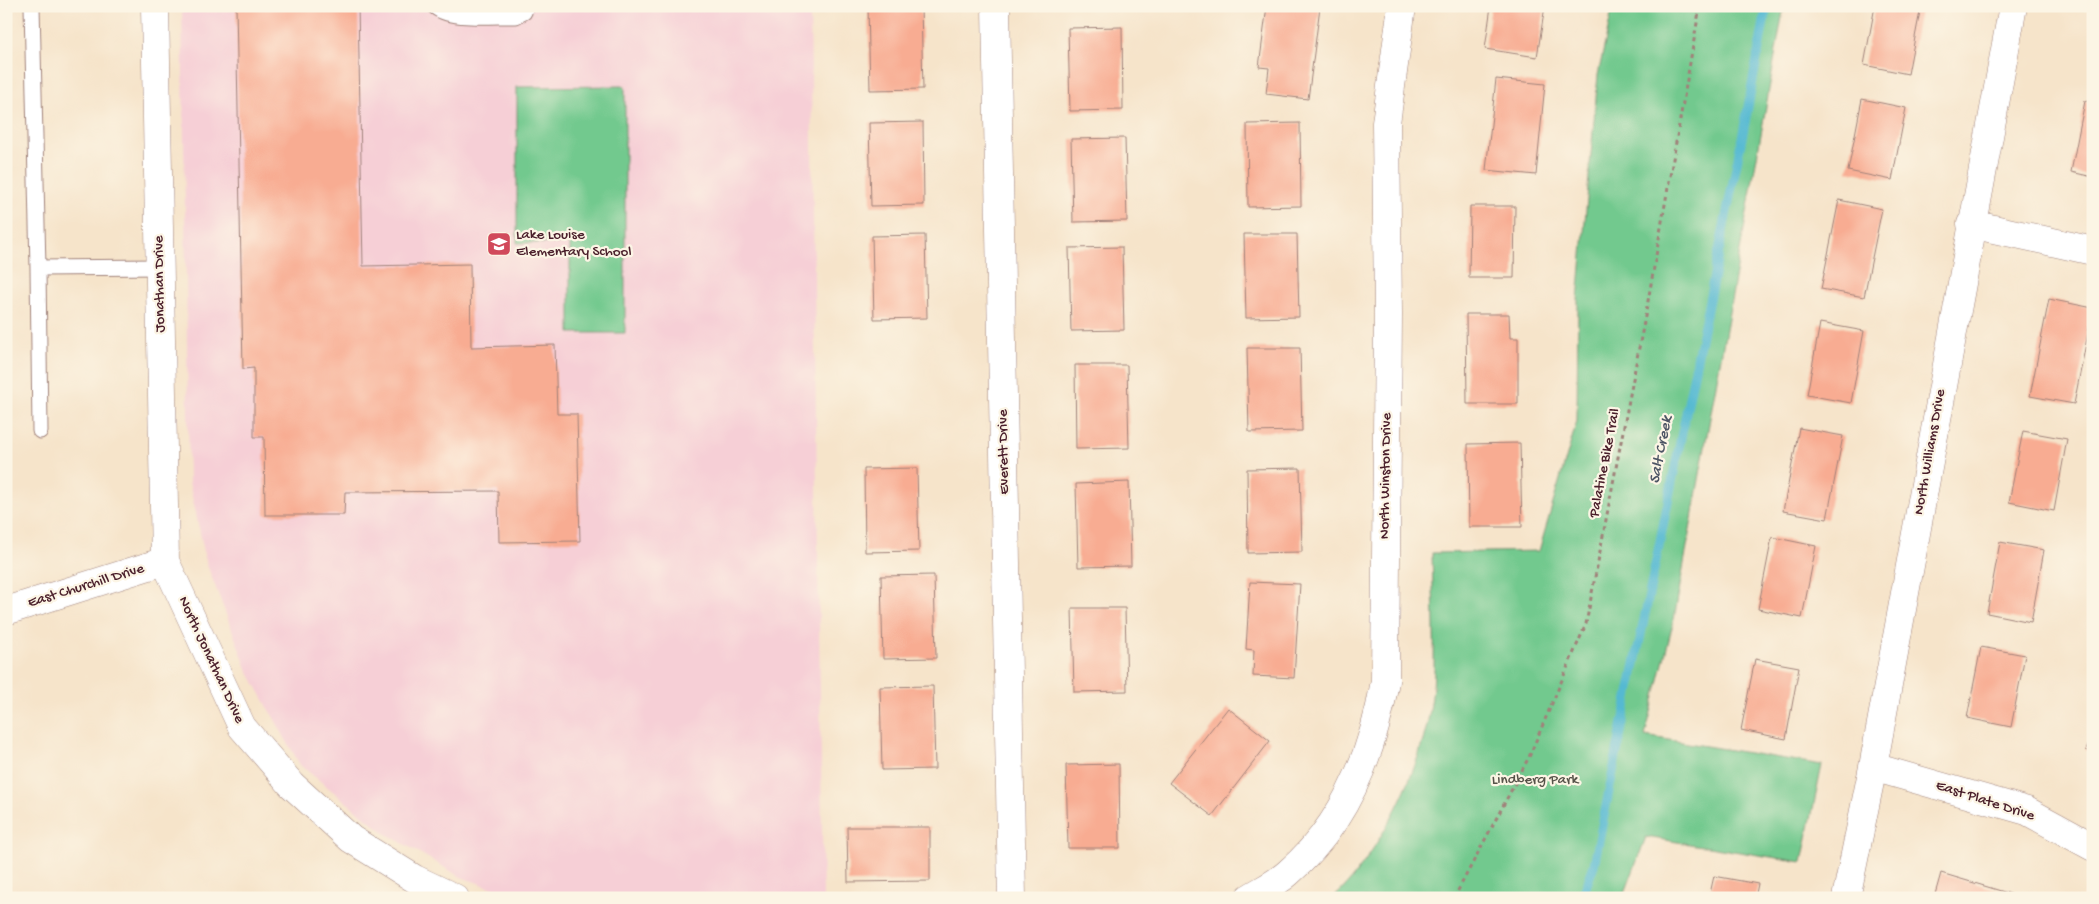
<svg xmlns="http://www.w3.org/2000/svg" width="2099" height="904" viewBox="0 0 2099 904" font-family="'Gochi Hand',sans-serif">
<rect width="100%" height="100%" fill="#fcf5e5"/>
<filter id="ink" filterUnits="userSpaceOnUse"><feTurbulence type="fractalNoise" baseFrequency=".02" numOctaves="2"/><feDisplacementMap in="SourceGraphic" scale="10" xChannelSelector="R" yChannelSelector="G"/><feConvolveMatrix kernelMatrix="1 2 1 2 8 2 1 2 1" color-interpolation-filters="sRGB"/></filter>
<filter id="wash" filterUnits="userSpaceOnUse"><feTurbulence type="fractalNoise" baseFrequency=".0096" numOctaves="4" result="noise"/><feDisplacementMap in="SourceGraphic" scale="20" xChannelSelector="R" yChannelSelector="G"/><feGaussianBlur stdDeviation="1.12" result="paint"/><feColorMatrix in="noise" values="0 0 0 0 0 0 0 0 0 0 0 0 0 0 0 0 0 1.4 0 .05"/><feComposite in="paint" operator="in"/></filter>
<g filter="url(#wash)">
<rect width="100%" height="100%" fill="#f6e4ca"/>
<path fill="#f6cfd6" d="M182,6H810L823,898H521L461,877L385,833L300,765L248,671L207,565L189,482Z"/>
<path fill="#72c98e" stroke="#5e745c" d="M1613,6H1784L1674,619L1645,736L1822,765L1802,862L1646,837L1623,898H1333C1350,885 1367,858 1378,841C1409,790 1432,732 1434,672C1435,633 1433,593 1432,553L1539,551L1577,421L1578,300L1598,75Z
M625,86V333H570V243H517V87Z"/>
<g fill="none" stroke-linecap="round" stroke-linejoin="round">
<path stroke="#54b9d2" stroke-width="9" d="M1582,898L1594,865L1744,128L1767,6"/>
</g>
<g id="blocks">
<path fill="#f8ac92" d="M236,6H358L363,266L470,264L471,347L555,345L557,414H577L580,541L499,542L498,491L345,492L344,515H265L264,437H254V368L243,369Z
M921,6L923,89L870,90L868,7Z
M1267,6L1320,7L1308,99L1266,94L1269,68L1259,67Z
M1491,6H1545L1537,57L1485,49Z
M1875,6H1921L1908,74L1864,65Z
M1122,27L1123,110L1070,111L1068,28Z
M1496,79L1545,84L1536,175L1486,170Z
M1862,99L1906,108L1892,180L1848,171Z
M2085,101L2093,102V177L2071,172Z
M923,122L924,205L871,206L869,123Z
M1300,123L1301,206L1248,207L1247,124Z
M1125,138L1127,221L1073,222L1071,139Z
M1839,200L1882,209L1864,297L1821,289Z
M1470,206H1515L1514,278H1469Z
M1244,234H1297L1299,317L1246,318Z
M925,235L927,318L874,319L872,236Z
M1122,247L1124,330L1071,331L1069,248Z
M2049,299L2093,308L2074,404L2030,396Z
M1466,314H1509L1510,338H1518V404H1467Z
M1820,323L1864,331L1851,403L1807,395Z
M1247,348H1300L1302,431L1249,432Z
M1075,365H1127L1129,448L1076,449Z
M1799,428L1843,436L1827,519L1783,511Z
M2023,431L2067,439L2054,511L2009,502Z
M1520,443L1522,527H1469L1468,444Z
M917,468L919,551L865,552L864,469Z
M1300,468L1302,552L1248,553L1247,469Z
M1129,482L1131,566L1078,567L1076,484Z
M1772,537L1816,546L1802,618L1758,609Z
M2000,542L2044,550L2031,622L1987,613Z
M934,575L936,658L883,659L881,576Z
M1250,582L1300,584L1294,678L1253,676L1254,650L1246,649Z
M1072,608H1125L1127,691L1074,692Z
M1981,647L2025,655L2011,727L1967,718Z
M1755,659L1799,667L1786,739L1741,730Z
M933,686L935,769L882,770L880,687Z
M1228,708L1270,741L1212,816L1169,783Z
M2093,735V753L2086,750Z
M1119,764L1120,848H1068L1066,765Z
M847,827H930V881L848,882Z
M1941,873L2011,894L2010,898H1934Z
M1714,876L1758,884L1755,898H1709Z"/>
</g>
</g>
<g filter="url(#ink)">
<use href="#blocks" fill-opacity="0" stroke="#a0827a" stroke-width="1"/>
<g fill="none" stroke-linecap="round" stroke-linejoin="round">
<defs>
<path id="service" d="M32,6L38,268L160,267
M434,6C448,21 496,15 516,16L524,12L526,6
M38,268L40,431"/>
<path id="minor" d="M155,6L165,561L242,727L292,785L351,839L415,879L455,898
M996,6L1012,898
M1971,224L2093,251
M6,611L165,561
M1873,767L2027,811L2093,847
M1249,898C1262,890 1277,883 1288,873C1345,824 1373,753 1385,681L1388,314L1386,123L1402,6
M1846,898L1873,767L2013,6"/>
</defs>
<use href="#service" stroke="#a0827a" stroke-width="17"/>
<use href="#minor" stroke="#a0827a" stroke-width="29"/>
<path stroke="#a0827a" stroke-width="3" stroke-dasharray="4 4" stroke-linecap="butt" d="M1454,898L1529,757L1586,624L1648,301L1700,6"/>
<use href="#service" stroke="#fff" stroke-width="15"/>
<use href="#minor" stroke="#fff" stroke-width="28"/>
</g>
</g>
<defs>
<symbol id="school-square" viewBox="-11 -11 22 22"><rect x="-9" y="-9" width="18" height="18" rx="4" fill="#d1495b" stroke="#fcf5e5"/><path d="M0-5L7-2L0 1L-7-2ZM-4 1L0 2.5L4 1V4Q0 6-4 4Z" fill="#fff"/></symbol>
</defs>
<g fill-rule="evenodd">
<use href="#school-square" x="485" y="230" width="28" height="28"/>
</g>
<g text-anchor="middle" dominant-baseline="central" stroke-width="4.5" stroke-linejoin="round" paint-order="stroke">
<g font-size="15" fill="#4a1f2b" stroke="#fcf5e5" text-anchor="start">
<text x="516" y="235">Lake Louise<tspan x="516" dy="17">Elementary School</tspan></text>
</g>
<g font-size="15" fill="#4a1f2b" stroke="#fcf5e5">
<text transform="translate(160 284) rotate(-91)">Jonathan Drive</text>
<text transform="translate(1004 452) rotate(-91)">Everett Drive</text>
<text transform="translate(1930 452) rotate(-80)">North Williams Drive</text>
<text transform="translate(1605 463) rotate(-79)">Palatine Bike Trail</text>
<text transform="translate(1386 476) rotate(-89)">North Winston Drive</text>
<text transform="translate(86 586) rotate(-17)">East Churchill Drive</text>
<text transform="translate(211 660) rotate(65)">North Jonathan Drive</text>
<text transform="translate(1985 801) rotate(18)">East Plate Drive</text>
</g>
<g font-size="15" fill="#565249" stroke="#fcf5e5">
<text x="1535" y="780">Lindberg Park</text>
</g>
<g font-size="16" font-style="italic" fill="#4e5565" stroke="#fcf5e5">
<text transform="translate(1662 450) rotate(-79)">Salt Creek</text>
</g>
</g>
<rect width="2099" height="904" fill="none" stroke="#fcf5e5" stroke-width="25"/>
</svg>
